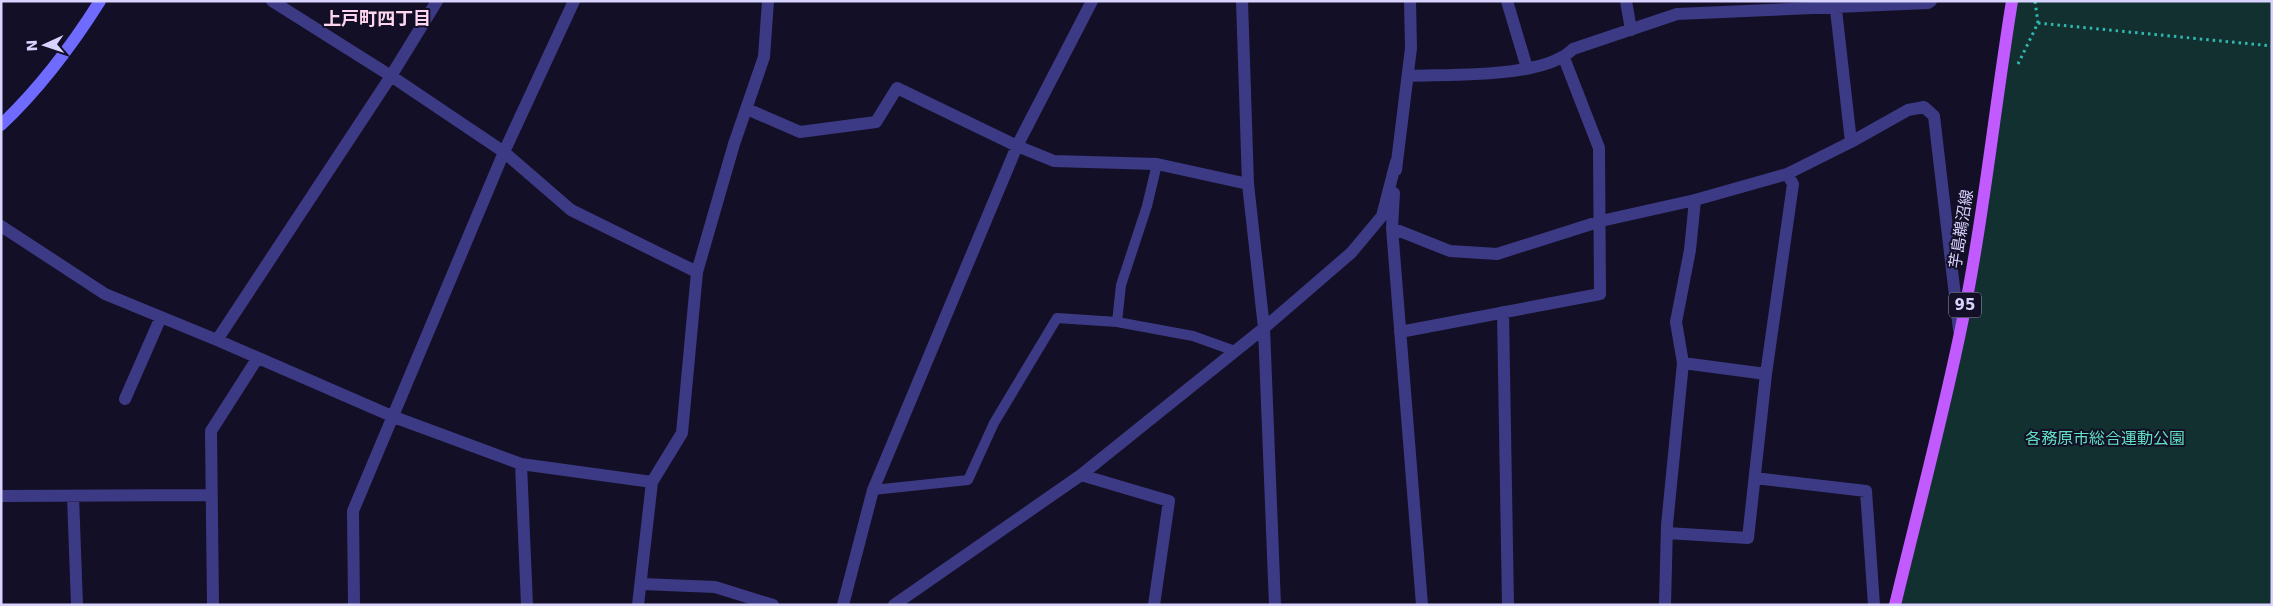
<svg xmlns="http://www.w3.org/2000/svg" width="2273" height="606" viewBox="0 0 2273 606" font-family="'DejaVu Sans','Noto Sans JP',sans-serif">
<rect width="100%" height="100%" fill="#130f26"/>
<path fill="#12302f" d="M2012,1H2272V605H1895L1960,333Z"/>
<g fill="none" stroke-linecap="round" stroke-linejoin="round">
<path stroke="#2fb8b0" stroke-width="3" stroke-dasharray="2.5 4" stroke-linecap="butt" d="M2038,23L2272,46
M2018,64L2038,23L2035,1"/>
<path stroke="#3d3a85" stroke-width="10" d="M1117,322L1193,336L1235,351
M873,490L968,480L994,423L1057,318L1117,322L1121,285L1147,206L1157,164"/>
<path stroke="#3d3a85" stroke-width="12" d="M272,1L391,76L504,152L571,210L697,272
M1242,1L1248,184L1264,328L1275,605
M1507,1L1527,68
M1626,1L1631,30
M1835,1L1851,142
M1408,76C1450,74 1543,79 1573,49L1677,14L1928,3L1931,1
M747,109L800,132L876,122L897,88L1017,146L1054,161L1157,164L1248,184
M1396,170L1411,48L1410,1
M1394,193L1392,228L1422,605
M1,226L105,294L217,340L394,417L521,464L652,482
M1392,228L1450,251L1497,254L1601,221L1695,200L1787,174L1851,142L1908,110L1924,107L1934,116L1959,330
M1503,312L1508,605
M1400,332L1600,294L1599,148L1564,58
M217,340L391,76L437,1
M1683,363L1766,374L1793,184L1787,174
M125,399L161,317
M521,464L527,605
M1081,475L1169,501L1154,605
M1755,478L1866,491L1874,605
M1,496L210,495
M73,496L77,605
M1667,533L1748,538L1766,374
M642,584L715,587L773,605
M213,605L211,431L257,359
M354,605L353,511L504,152L574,1
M638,605L652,482L682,433L697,272L734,144L764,57L768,1
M843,605L873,490L1017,146L1092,1
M894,605L1081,475L1264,328L1351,253L1382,216L1396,162
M1665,605L1667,525L1683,363L1676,322L1690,250L1695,200"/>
<path stroke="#6f6bff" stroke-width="12" d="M1,125C40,88 71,47 100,1"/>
<path stroke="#c25bff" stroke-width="12" d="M1895,605C1917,514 1941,424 1960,333C1983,224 1994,112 2012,1"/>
</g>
<g text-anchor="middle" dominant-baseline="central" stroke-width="4" stroke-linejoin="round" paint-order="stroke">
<rect fill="#130f26" stroke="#9e99be" stroke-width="1" x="1949" y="292.5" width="32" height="25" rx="4"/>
<g font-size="15" font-weight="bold" fill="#d9d4ff">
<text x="1965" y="305">95</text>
</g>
<g font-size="16" fill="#d9d4ff" stroke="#130f26">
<text transform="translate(1961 229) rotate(-81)">芋島鵜沼線</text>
</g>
<g font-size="16" fill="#5fe0c0" stroke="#130f26">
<text x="2105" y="438">各務原市総合運動公園</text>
</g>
<g font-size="18" font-weight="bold" fill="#ffd6f0" stroke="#130f26">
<text x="377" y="18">上戸町四丁目</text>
</g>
</g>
<rect width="2273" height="606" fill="none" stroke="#d9d4ff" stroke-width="5"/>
<g transform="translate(45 45) rotate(267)" stroke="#130f26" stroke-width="4" paint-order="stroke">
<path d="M0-4L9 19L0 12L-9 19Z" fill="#d9d4ff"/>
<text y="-8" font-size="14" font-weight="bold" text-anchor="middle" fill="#d9d4ff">N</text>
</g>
</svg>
